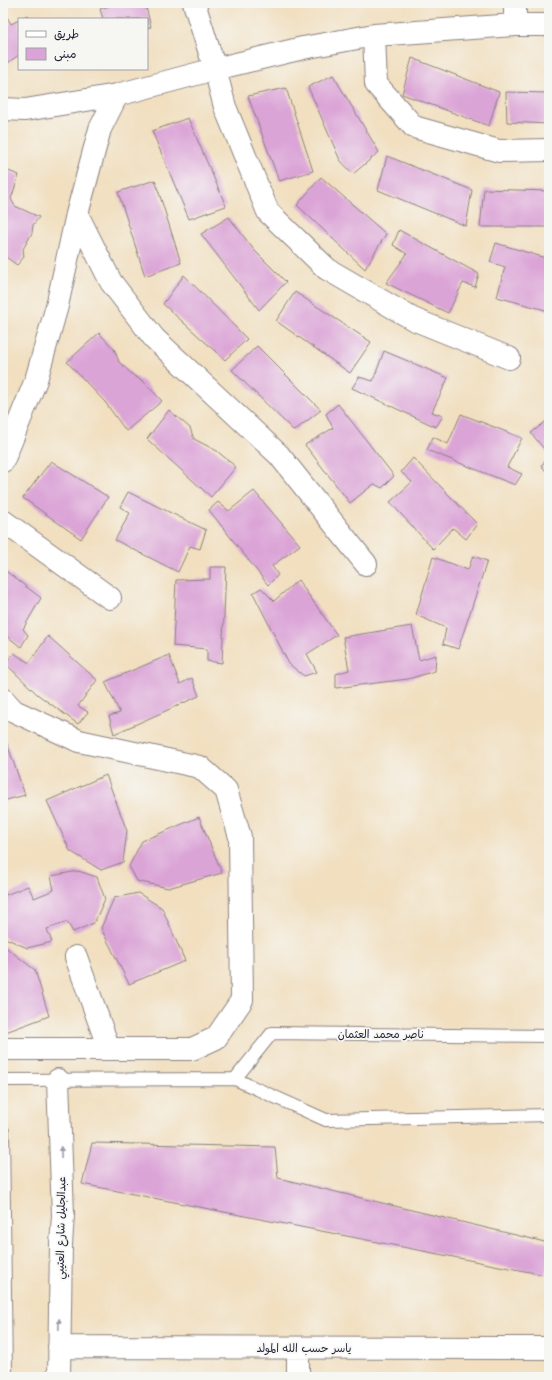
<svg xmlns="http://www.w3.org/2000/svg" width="552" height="1380" viewBox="0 0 552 1380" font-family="'Shantell Sans','Playpen Sans Arabic',sans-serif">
<rect width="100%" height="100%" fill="#f6f6f2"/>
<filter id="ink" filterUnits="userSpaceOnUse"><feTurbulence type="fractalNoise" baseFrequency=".025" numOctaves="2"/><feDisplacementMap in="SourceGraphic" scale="8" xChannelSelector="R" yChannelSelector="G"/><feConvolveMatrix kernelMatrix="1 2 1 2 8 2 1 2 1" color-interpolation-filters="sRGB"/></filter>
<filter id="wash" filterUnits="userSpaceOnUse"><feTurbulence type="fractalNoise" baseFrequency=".012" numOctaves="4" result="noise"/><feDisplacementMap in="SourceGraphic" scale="16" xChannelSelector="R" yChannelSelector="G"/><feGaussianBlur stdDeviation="0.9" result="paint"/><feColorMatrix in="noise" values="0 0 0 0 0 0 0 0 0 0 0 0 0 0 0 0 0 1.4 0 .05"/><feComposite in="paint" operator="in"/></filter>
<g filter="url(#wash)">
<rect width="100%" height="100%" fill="#f1dfc0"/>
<g id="blocks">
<path fill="#dba4d7" d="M111,3H145L151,27L147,28V19H103L100,9L110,6Z
M27,15L29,19H20Z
M7,17L11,24L19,20V55L3,66V20Z
M412,58L499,92L489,126L402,94Z
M333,75L379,152L353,174L340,160L308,87Z
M286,88L313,171L279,181L248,96Z
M506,92L549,93V124L507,122Z
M188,118L226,206L189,219L152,131Z
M387,156L472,190L466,226L378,190Z
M3,169L19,175L11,199L15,206L39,217L33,225L32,233L23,249L24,257L17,265L3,255Z
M321,177L386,234L365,269L297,205Z
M155,180L181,263L145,276L118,192Z
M484,189L549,191V227H480Z
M229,217L254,250L286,282L259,310L201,234Z
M399,230L479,274L475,287L463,283L448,313L386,283L407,254L393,245Z
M496,243L549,259V311L497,297L505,267L490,262Z
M184,275L247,339L225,360L163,304Z
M295,292L371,342L350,373L276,321Z
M99,333L114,349L119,362L134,376L143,381L162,401L126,431L105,402L67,362Z
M257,346L321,410L294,431L232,370Z
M384,351L448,378L432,412L443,416L436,427L352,388L359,377L373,381Z
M338,404L394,476L382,488L374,484L350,503L305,445L333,428L326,414Z
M169,410L190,428L194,439L217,451L236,467L211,497L147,439Z
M461,414L522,438L507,467L522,474L515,485L427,450L433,437L448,444Z
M549,419V455L531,433Z
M413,458L477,524L466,539L453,528L433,549L390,502L412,482L401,472Z
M549,459V475L541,465Z
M51,461L108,497L81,539L23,498Z
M254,491L300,545L272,566L278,575L268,585L209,510L218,502L229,511Z
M128,492L206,530L200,549L190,546L178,572L115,540L130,513L120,507Z
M473,556L487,561L458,649L443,644L446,628L416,615L433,557L468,570Z
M210,567H226L222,663L207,661V649L173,646L176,580L210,579Z
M3,569L41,598L23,629L28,635L21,647L3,633Z
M298,580L337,635L307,654L317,672L304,676L289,664L253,593L261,588L274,601Z
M412,626L419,660L436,655L435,671L408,679L336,688V674L349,670L343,637Z
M48,636L97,680L78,706L88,712L78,724L37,694L5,663L14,653L29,663Z
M169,655L180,684L192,678L199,696L114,734L109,716L120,713L105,682Z
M3,738H5L25,795L3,801Z
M106,775L127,831L123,862L101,870L70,851L47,801Z
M199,817L222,873L168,888L137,881L129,866L142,841Z
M78,871L97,877L105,899L94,923L73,932L67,922L47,929L52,942L27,948L3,937V896L28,886L34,898L54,890L51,876Z
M138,893L162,908L185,961L129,984L101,928L114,898Z
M3,945L35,970L49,1016L3,1033Z
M92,1143L275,1147L278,1178L549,1243V1258L545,1275L82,1184Z"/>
</g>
</g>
<g filter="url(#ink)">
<use href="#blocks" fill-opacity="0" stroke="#8a807e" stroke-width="1"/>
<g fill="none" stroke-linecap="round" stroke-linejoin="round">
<defs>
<path id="service" d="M235,1079L326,1120L549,1115
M3,1080L235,1079L272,1033L549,1036
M3,1131L6,1377"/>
<path id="minor" d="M194,3L215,69L225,107L268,212L327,269L413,319L509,358
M515,3V25
M374,35L376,84L414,127L499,151L549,150
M3,109L25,110L117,95L215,69L303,48L374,35L515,25H549
M77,214L111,282L154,338L279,455L366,564
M3,461L36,380L57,306L77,214L100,129L117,95
M3,521L110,598
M3,699L14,711L79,741L200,767L226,790L240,837L242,1000L216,1038L192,1049H3
M76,957L109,1049
M58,1080L63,1215L61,1244L59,1377
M59,1347L549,1348
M298,1377V1348"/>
</defs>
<use href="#service" stroke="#8a807e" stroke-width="14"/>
<use href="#minor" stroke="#8a807e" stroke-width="24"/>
<use href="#service" stroke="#fff" stroke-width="12"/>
<use href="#minor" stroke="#fff" stroke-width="22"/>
</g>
<defs><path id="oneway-solid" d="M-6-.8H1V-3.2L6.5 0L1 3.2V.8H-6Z"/></defs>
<g fill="#9c9ca7">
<use href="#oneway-solid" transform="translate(61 1152) rotate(-92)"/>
<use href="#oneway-solid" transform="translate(59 1324) rotate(-88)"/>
</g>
</g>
<g text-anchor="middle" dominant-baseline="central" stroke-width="3.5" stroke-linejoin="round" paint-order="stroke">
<g font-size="11" fill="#22223b" stroke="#f6f6f2">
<text x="381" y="1034">ناصر محمد العثمان</text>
<text transform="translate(61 1228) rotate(-89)">عبدالجليل شارع العتيبي</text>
<text x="304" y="1348">ياسر حسب الله المولد</text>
</g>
</g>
<rect width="552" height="1380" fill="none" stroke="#f6f6f2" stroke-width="16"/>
<rect x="18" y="18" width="130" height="52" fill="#f6f6f2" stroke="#a1a1a9"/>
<rect x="26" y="31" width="20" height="6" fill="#ffffff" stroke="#a1a1a9"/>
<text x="54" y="38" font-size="12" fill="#22223b">طريق</text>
<rect x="26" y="48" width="20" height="12" fill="#dba4d7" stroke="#a1a1a9"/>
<text x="54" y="58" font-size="12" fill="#22223b">مبنى</text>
</svg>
